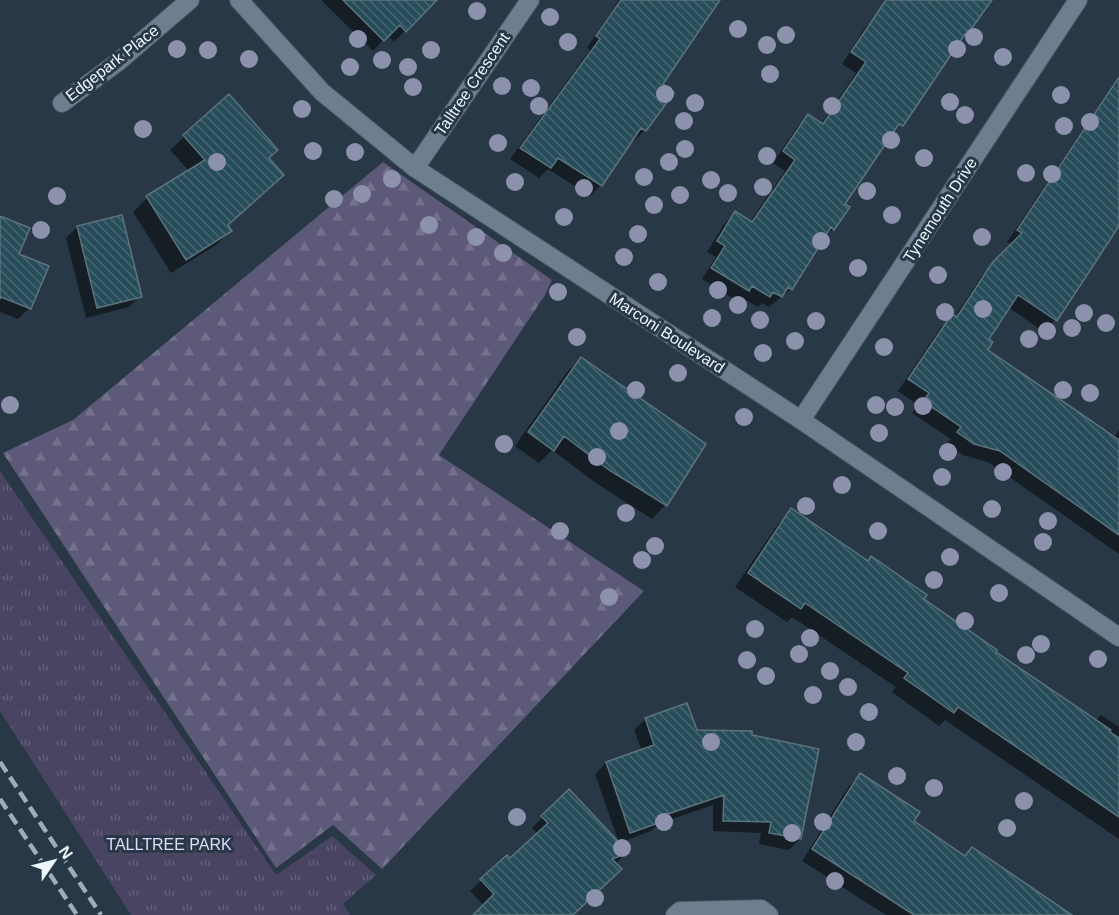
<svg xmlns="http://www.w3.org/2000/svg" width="1119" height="915" viewBox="0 0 1119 915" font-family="Helvetica,sans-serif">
<defs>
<pattern id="forest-firs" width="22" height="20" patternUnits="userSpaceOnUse" patternTransform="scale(1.5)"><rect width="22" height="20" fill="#5d5978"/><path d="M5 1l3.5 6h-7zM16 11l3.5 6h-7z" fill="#75718c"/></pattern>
<pattern id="park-tufts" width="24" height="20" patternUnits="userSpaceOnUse" patternTransform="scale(1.5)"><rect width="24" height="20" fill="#484461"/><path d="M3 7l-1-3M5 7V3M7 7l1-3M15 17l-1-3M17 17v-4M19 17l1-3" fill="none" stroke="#636079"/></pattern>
<pattern id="building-back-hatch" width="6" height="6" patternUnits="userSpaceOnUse" patternTransform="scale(1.5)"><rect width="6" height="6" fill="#274c5a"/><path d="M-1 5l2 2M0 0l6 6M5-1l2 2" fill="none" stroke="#476673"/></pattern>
</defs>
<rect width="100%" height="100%" fill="#293846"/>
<path fill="url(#forest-firs)" d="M383,162L552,280L545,295L439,455L644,591L382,869L333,825L276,868L3,453L73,420Z"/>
<path fill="url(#park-tufts)" d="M0,471L276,875L332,836L376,875L343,904L350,915H131L0,711Z"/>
<path fill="#0007" d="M321,0H435L394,42L388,35L373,51Z
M619,0H718L661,84L645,130L634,141L632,139L601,185L590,196L548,169L539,178L510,159L590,50L587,48Z
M889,0H989L843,205L833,229L822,240L791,289L769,307L762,303L758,307L741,297L737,301L702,279L716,257L707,252L724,224L735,213L750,222L785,171L773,163L797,127L808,116L821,124L856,73L842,64L865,28Z
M1119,76V224L1055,320L1044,332L1008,307L987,339L986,350L1105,432L1107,430L1115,436L1119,430V554L988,462L963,455L947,444L951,439L912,413L918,405L898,391L941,327L952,316L955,317L981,277L1012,245L1007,242Z
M229,96L267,158L282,175L227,226L230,231L216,245L171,273L133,212L147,198L189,171L170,150Z
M0,214L8,221L17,255L47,267L29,308L18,319L0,312Z
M77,227L140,296L129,307L86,318L66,238Z
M581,359L704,444L665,505L652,519L596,483L552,450L539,463L515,446L567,372Z
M792,510L1095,721L1101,715L1119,727V839L945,720L939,726L892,692L896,687L792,617L787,622L735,587L778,524Z
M645,719L696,731L800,839L789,850L759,844L761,833L713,831V805L658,824L651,831L619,843L595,774L606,763L642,751L634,730Z
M860,775L912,822L964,857L972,849L1067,915H886L802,861L849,786Z
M569,791L627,853L615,864L620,869L573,915H475L484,906L470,891L507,857L509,860L538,834L532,828Z"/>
<path fill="url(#building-back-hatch)" stroke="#5b747e" stroke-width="1.5" d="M343,0H437L406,32L400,25L384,41Z
M621,0H720L663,84L674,93L646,131L641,128L602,186L558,158L551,168L520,148L600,39L596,36Z
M886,0H992L967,35L965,34L903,126L899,124L845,204L850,207L834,230L831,227L792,290L788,287L782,297L773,292L770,297L752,286L749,291L711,268L725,246L717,241L735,211L752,222L795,160L783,151L808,114L823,124L866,62L851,52Z
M1119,77V226L1057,321L1018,295L989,339L993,342L988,350L1119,440V535L1000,451L974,444L957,432L961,427L923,401L929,393L908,379L952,314L957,317L992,263L1022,233L1017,230Z
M229,94L278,150L269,158L284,175L228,225L232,231L186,260L146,196L205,160L183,135Z
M122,215L142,297L97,308L77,226Z
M0,216L30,228L19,254L49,266L31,309L1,297L0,299Z
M581,357L706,444L667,506L609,470L564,436L554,451L528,432Z
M791,508L868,561L871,556L927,595L924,599L997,650L996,652L1111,730L1110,732L1119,738V817L958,707L954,713L904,678L908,673L805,603L801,609L748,573Z
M687,703L697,730L752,731V735L819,749L801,839L769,833L771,822L723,821L724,795L662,816L664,821L630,833L606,762L654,745L645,718Z
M860,773L920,812L914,821L965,856L972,847L1072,915H914L812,849Z
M569,789L629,853L612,859L622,869L573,915H473L494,894L480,879L507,855L510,858L548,823L541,816Z"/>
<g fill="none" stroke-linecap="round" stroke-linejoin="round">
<defs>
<path id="street" d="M62,103L118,62L190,0
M415,168L530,0
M801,420L1078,0
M675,915L680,911L761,909L769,915"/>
<path id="secondary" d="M239,0L322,92L415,168L801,420L1119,637"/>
</defs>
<use href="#street" stroke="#46535e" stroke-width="20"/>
<use href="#secondary" stroke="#46535e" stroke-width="20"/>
<use href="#street" stroke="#6d7e8f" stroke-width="18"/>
<use href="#secondary" stroke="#6d7e8f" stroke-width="18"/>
<path stroke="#a1acb6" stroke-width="4.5" stroke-dasharray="12 6" stroke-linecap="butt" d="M0,762L101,915
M0,799L77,915"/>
</g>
<g fill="#8d92ac">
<circle cx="477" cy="11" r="9"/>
<circle cx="550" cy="17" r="9"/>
<circle cx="738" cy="29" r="9"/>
<circle cx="786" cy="35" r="9"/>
<circle cx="974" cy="37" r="9"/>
<circle cx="358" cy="39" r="9"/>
<circle cx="568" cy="42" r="9"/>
<circle cx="767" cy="45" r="9"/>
<circle cx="177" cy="49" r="9"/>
<circle cx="957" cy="49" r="9"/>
<circle cx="208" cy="50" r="9"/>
<circle cx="431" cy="50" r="9"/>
<circle cx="1003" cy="57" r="9"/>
<circle cx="249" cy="59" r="9"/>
<circle cx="382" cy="60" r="9"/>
<circle cx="350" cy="67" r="9"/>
<circle cx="408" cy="67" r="9"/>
<circle cx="770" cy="74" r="9"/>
<circle cx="502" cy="86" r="9"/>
<circle cx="413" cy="87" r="9"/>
<circle cx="531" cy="88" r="9"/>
<circle cx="665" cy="94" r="9"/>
<circle cx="1061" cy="95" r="9"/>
<circle cx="950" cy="102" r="9"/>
<circle cx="695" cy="103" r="9"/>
<circle cx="539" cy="106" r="9"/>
<circle cx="832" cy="106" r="9"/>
<circle cx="302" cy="109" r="9"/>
<circle cx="965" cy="115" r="9"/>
<circle cx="684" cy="121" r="9"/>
<circle cx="1090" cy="122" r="9"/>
<circle cx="1064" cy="126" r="9"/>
<circle cx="143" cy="129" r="9"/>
<circle cx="891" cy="140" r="9"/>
<circle cx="498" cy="143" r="9"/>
<circle cx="685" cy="149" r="9"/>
<circle cx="313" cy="151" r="9"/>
<circle cx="355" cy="152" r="9"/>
<circle cx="767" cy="156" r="9"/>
<circle cx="924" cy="158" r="9"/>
<circle cx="217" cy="162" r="9"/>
<circle cx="669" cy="162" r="9"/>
<circle cx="1026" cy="173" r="9"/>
<circle cx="1052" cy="174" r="9"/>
<circle cx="644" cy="177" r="9"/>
<circle cx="392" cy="179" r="9"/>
<circle cx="711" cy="180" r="9"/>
<circle cx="515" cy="182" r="9"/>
<circle cx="763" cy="187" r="9"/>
<circle cx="584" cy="188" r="9"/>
<circle cx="867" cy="191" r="9"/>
<circle cx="728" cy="193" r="9"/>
<circle cx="362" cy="194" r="9"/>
<circle cx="680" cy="195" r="9"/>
<circle cx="57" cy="196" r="9"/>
<circle cx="334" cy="199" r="9"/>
<circle cx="654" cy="205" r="9"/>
<circle cx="892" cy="215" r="9"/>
<circle cx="564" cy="217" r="9"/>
<circle cx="429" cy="225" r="9"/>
<circle cx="41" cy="230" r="9"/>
<circle cx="638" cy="234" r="9"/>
<circle cx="476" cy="237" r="9"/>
<circle cx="982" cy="237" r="9"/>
<circle cx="821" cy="241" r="9"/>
<circle cx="503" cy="253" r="9"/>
<circle cx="624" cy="257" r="9"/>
<circle cx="858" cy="268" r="9"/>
<circle cx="938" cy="275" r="9"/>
<circle cx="658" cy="282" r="9"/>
<circle cx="718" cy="290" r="9"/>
<circle cx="558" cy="292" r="9"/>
<circle cx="738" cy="305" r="9"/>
<circle cx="983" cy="309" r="9"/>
<circle cx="945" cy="312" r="9"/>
<circle cx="1084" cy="313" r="9"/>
<circle cx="712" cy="318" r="9"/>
<circle cx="760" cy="320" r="9"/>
<circle cx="816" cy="321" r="9"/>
<circle cx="1106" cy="323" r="9"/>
<circle cx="1072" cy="328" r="9"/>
<circle cx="1047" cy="331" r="9"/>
<circle cx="577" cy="337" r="9"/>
<circle cx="1029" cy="339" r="9"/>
<circle cx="795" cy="341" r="9"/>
<circle cx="884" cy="347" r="9"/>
<circle cx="763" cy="353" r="9"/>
<circle cx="678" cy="373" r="9"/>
<circle cx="636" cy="390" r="9"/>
<circle cx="1063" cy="390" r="9"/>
<circle cx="1090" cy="393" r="9"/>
<circle cx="10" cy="405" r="9"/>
<circle cx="876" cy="405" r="9"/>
<circle cx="923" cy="406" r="9"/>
<circle cx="895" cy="407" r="9"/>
<circle cx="744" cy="417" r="9"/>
<circle cx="619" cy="431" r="9"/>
<circle cx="879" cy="433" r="9"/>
<circle cx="504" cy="444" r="9"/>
<circle cx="948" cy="452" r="9"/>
<circle cx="597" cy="457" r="9"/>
<circle cx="1003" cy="472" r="9"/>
<circle cx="942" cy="477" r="9"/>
<circle cx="842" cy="485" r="9"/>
<circle cx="806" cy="506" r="9"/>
<circle cx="992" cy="509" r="9"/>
<circle cx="626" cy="513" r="9"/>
<circle cx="1048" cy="521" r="9"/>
<circle cx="560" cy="531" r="9"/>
<circle cx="878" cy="531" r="9"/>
<circle cx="1043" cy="542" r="9"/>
<circle cx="655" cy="546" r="9"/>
<circle cx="950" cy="557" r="9"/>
<circle cx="642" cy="560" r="9"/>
<circle cx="934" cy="580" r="9"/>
<circle cx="999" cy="593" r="9"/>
<circle cx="609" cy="597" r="9"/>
<circle cx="965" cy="621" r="9"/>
<circle cx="755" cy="629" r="9"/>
<circle cx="810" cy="638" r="9"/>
<circle cx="1041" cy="644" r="9"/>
<circle cx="799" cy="654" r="9"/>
<circle cx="1026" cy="655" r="9"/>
<circle cx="1098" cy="659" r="9"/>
<circle cx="747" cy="660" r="9"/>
<circle cx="830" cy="671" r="9"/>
<circle cx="766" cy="676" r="9"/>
<circle cx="848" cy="687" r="9"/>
<circle cx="813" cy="695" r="9"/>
<circle cx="869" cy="712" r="9"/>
<circle cx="711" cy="742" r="9"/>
<circle cx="856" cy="742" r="9"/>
<circle cx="897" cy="776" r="9"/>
<circle cx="934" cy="788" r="9"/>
<circle cx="1024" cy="801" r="9"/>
<circle cx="517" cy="817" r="9"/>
<circle cx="664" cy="822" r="9"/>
<circle cx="823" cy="822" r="9"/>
<circle cx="1007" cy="828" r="9"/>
<circle cx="792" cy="833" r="9"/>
<circle cx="622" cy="848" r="9"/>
<circle cx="835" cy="881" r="9"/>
<circle cx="595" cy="898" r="9"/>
</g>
<g text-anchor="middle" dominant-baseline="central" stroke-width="6" stroke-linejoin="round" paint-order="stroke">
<g font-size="16" fill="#eef6fd" stroke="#293846">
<text transform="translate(112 63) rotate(-38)">Edgepark Place</text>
<text transform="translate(472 84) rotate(-56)">Talltree Crescent</text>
<text transform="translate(940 210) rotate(-57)">Tynemouth Drive</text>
<text transform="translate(667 333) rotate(33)">Marconi Boulevard</text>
</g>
<g font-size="16" fill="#dfdcff" stroke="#293846">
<text x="169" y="844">TALLTREE PARK</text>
</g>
</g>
<g transform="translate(54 861) rotate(55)" stroke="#293846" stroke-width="4.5" paint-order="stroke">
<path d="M0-4.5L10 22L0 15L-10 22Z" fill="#eef6fd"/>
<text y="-9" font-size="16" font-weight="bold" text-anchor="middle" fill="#eef6fd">N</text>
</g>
</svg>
